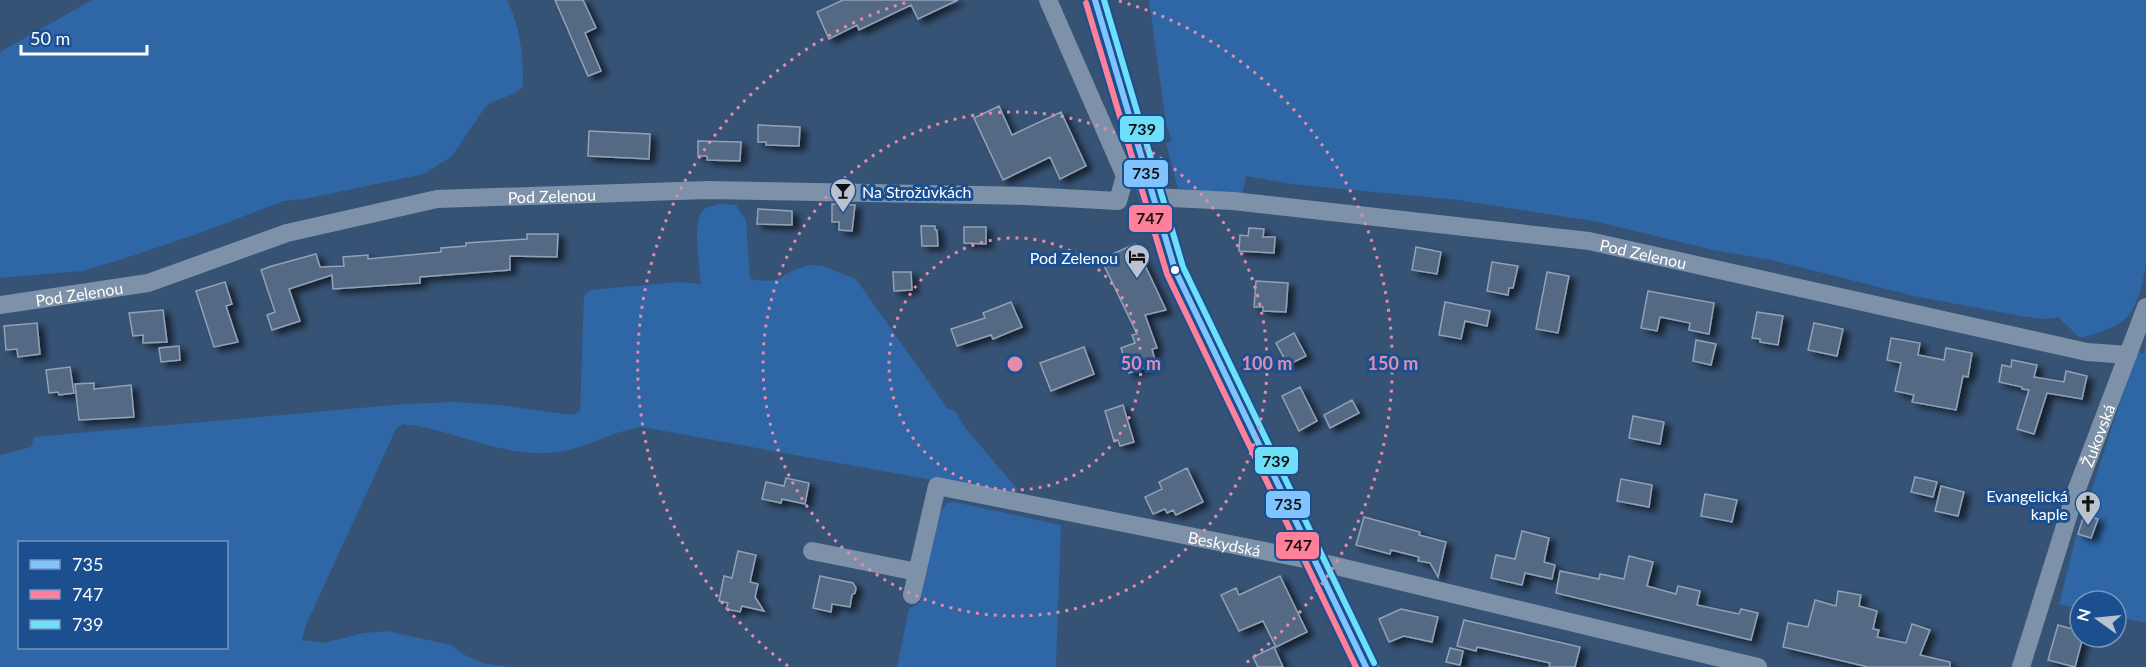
<svg xmlns="http://www.w3.org/2000/svg" width="2146" height="667" viewBox="0 0 2146 667" font-family="Lato,sans-serif">
<defs>
<filter id="shadow"><feDropShadow dx="6" dy="4" stdDeviation="3" flood-color="#0009"/></filter>
</defs>
<rect width="100%" height="100%" fill="#365274"/>
<path fill="#2f66a5" fill-rule="evenodd" d="M92,0H507C520,26 524,57 523,86C513,98 498,97 486,106L452,156L424,174L305,199L283,201L203,232L135,255L83,271L0,278V52Z
M1149,0H2146V262C2144,278 2139,304 2128,316C2117,328 2095,334 2080,338L2058,317L2045,319L2021,316L1914,296L1771,260L1713,250L1598,222L1458,200L1291,184L1246,176L1242,194L1178,189L1166,143L1172,141L1166,124Z
M720,204L736,205L746,220L750,279L763,281L776,280L792,271L809,265L823,266L856,279L947,408L956,412L964,426L1017,489L1014,495L642,427C610,431 582,452 548,453C498,456 452,429 403,424L396,429L306,625L302,640L323,643L364,633L387,631L451,645L465,655L483,663L508,667H0V455L31,447L34,437L404,404L454,402L499,405L573,415L580,411L584,296L590,290L678,282L701,284C700,268 690,217 706,208C710,206 717,205 720,204ZM20,542H226V648H20Z
M2146,341V623L2116,616V601H2080V609L2059,604L2075,540L2137,351L2144,354Z
M954,502L1061,525L1056,667H897L909,609L920,602L939,513L947,503Z"/>
<path fill="#526984" stroke="#92a2b6" stroke-width="1.5" filter="url(#shadow)" d="M555,0H583L596,28L585,33L601,71L588,76Z
M843,0H958L918,19L911,5L859,30L857,25L829,39L817,12Z
M999,106L1012,135L1061,112L1086,166L1060,179L1050,157L1003,180L974,118Z
M758,125L800,127L799,146L766,145V142H758Z
M589,131L650,134L649,159L588,156Z
M698,141L741,142L740,161L707,160V156H698Z
M832,204L855,205L852,231L839,230V222H832Z
M758,209L792,211V225L757,224Z
M921,226H935V230H937L938,246H922Z
M964,227H986V244L964,243Z
M1249,228L1264,229L1263,237H1275L1274,253L1239,251L1240,235L1248,236Z
M527,234H558L557,257L510,256V270L420,277V283L333,289L332,275L289,289L300,321L272,330L267,315L275,312L261,270L272,266L316,254L320,267L344,266L343,257L368,255V259L441,252V248L466,246V243L527,239Z
M1135,244L1166,310L1145,315L1157,348L1152,349L1156,364L1129,373L1121,348L1135,343L1132,335L1137,334L1101,259Z
M1416,247L1441,252L1437,274L1412,270Z
M1492,262L1518,266L1513,288H1509L1508,295L1487,291Z
M893,272H911L912,290L894,291Z
M1547,272L1569,276L1558,333L1536,329Z
M1256,281L1288,283L1286,312L1263,311V307H1254Z
M225,282L232,304L226,306L238,342L214,347L196,291Z
M1648,291L1714,303L1709,334L1689,330L1690,323L1660,317L1657,331L1641,328Z
M1011,302L1022,327L993,339L991,335L957,346L951,329L985,318L983,313Z
M1445,302L1490,311L1487,326L1465,321L1461,339L1439,335Z
M163,310L167,342L143,343V335L133,336L129,313Z
M1757,312L1783,316L1778,345L1760,342V339L1752,338Z
M37,323L40,354L18,357L17,349L6,350L4,326Z
M1814,323L1843,329L1837,356L1808,350Z
M1294,333L1306,356L1288,365L1276,343Z
M1891,338L1920,343L1918,355L1944,360L1946,348L1972,353L1968,377L1963,376L1956,410L1912,402L1914,395L1895,391L1901,363L1887,360Z
M1696,340L1716,344L1711,365L1693,361Z
M179,346L180,360L161,362L159,348Z
M1084,347L1094,374L1051,391L1040,363Z
M2012,360L2037,365L2034,377L2064,382L2066,371L2087,376L2082,399L2047,393L2034,434L2017,429L2029,390L2022,389V387L1999,382L2002,365L2011,367Z
M70,367L74,393L59,395L58,392L49,393L46,370Z
M94,383V389L131,385L134,417L79,420L75,384Z
M1300,387L1317,421L1299,431L1282,396Z
M1352,400L1359,413L1330,428L1324,415Z
M1123,405L1134,442L1120,446L1118,440L1114,441L1105,411Z
M1633,416L1664,422L1660,444L1629,438Z
M1187,468L1203,502L1176,515L1173,510L1167,513L1165,509L1153,514L1145,497L1162,489L1159,482Z
M1915,477L1937,482L1933,497L1911,492Z
M786,478L809,483L805,504L782,499L781,503L762,499L766,482L784,486Z
M1621,479L1652,485L1649,507L1617,501Z
M1941,486L1964,492L1958,516L1935,511Z
M1705,494L1737,500L1732,522L1701,516Z
M2084,515L2098,519L2091,538L2078,534Z
M1364,517L1420,532L1419,535L1446,542L1438,577L1430,563L1418,561L1419,557L1391,550L1390,554L1356,545Z
M1522,531L1549,538L1544,562L1555,565L1552,579L1525,573L1522,585L1491,578L1496,555L1515,559Z
M738,551L756,555L750,582L758,584L755,597L764,611L742,606L740,612L726,609L728,603L719,601L724,576L732,578Z
M1629,556L1653,562L1647,586L1676,594L1678,586L1700,591L1697,605L1739,614L1741,609L1758,613L1751,640L1556,593L1560,571L1599,579L1600,574L1624,579Z
M820,576L853,583L856,588L855,593L852,595L850,607L832,604L831,612L813,608Z
M1280,576L1307,632L1276,647L1263,621L1239,631L1221,595L1236,588L1239,595Z
M1838,591L1861,595L1859,606L1877,611L1873,629L1879,630L1877,637L1906,643L1912,624L1930,630L1920,655L1950,662V667H1868L1783,647L1788,623L1808,627L1815,600L1836,606Z
M1401,609L1438,617L1432,642L1404,636L1389,642L1379,619Z
M1464,620L1580,647L1575,667H1549L1550,663L1477,647L1476,651L1457,646Z
M2058,625L2080,631V637H2083L2075,667L2048,660Z
M1274,647L1283,667H1258L1253,657Z
M1450,648L1463,651L1460,665L1446,662Z"/>
<g fill="none" stroke-linecap="round" stroke-linejoin="round">
<g stroke="#7d92a8" stroke-width="18">
<path id="s1" d="M1152,197L1233,201L1589,241L2087,352L2128,355"/>
<path id="s2" d="M0,305L148,283L287,233L437,199L708,190L1026,196L1118,201L1125,176L1048,0"/>
<path d="M812,551L917,572"/>
<path id="s3" d="M912,595L937,486L1315,561L1758,667"/>
<path id="s4" d="M2021,667L2075,494L2146,307"/>
</g>
<path stroke="#798da4" stroke-width="26" d="M1095,0L1152,197L1175,270L1366,667"/>
<defs>
<path id="bus-1" d="M1095,0L1175,270L1366,667"/>
<path id="bus-2" d="M1086,3L1167,274L1356,667"/>
<path id="bus-3" d="M1104,0L1183,267L1374,663"/>
</defs>
<use href="#bus-1" stroke="#1b4f8f" stroke-width="10"/>
<use href="#bus-2" stroke="#1b4f8f" stroke-width="10"/>
<use href="#bus-3" stroke="#1b4f8f" stroke-width="10"/>
<use href="#bus-1" stroke="#80c4ff" stroke-width="6"/>
<use href="#bus-2" stroke="#ff8098" stroke-width="6"/>
<use href="#bus-3" stroke="#6ddff8" stroke-width="6"/>
</g>
<g fill="none" stroke="#e08cad" stroke-width="3" stroke-dasharray="3 6">
<circle cx="1015" cy="364" r="126"/>
<circle cx="1015" cy="364" r="252"/>
<path d="M788 666A378 378 0 0 1 911 1M1119 1A378 378 0 0 1 1242 666"/>
</g>
<defs>
<symbol id="bar-pin" viewBox="-11 -11 22 30"><path d="M0 17L-7.5 6A9.5 9.5 0 1 1 7.5 6Z" fill="#b9c2ce" stroke="#1b4f8f"/><path d="M-6-5H6L.8 .8V4.5H3.5V6h-7V4.5H-.8V.8Z" fill="#111"/></symbol>
<symbol id="hotel-pin" viewBox="-11 -11 22 30"><path d="M0 17L-7.5 6A9.5 9.5 0 1 1 7.5 6Z" fill="#b9c2ce" stroke="#1b4f8f"/><path d="M-6-4.5h1.5V1H6V5H4.5V3h-9V5H-6ZM-4 0a1.8 1.8 0 1 1 3.6 0ZM.5 0V-2.5h3Q6-2.5 6 0Z" fill="#111"/></symbol>
<symbol id="church-pin" viewBox="-11 -11 22 30"><path d="M0 17L-7.5 6A9.5 9.5 0 1 1 7.5 6Z" fill="#b9c2ce" stroke="#1b4f8f"/><path d="M-1.2-6h2.4v3.5h3.3v2.4h-3.3V6h-2.4V-.1h-3.3v-2.4h3.3Z" fill="#111"/></symbol>
</defs>
<g fill-rule="evenodd">
<use href="#bar-pin" x="828" y="176" width="30" height="40"/>
<use href="#hotel-pin" x="1122" y="242" width="30" height="40"/>
<use href="#church-pin" x="2073" y="489" width="30" height="40"/>
</g>
<circle fill="#fff" stroke="#1b4f8f" stroke-width="2" cx="1175" cy="270" r="5"/>
<g text-anchor="middle" dominant-baseline="central" stroke-width="6" stroke-linejoin="round" paint-order="stroke">
<g font-size="16" fill="#fff" stroke="#1b4f8f" text-anchor="end">
<text x="862" y="191" text-anchor="start">Na Strožůvkách</text>
<text x="1118" y="257">Pod Zelenou</text>
<text x="2068" y="495">Evangelická<tspan x="2068" dy="18">kaple</tspan></text>
</g>
<g font-size="16" fill="#fff" stroke="#1b4f8f">
<text stroke="none"><textPath href="#s2" startOffset="566">Pod Zelenou</textPath></text>
<text stroke="none"><textPath href="#s1" startOffset="495">Pod Zelenou</textPath></text>
<text stroke="none"><textPath href="#s2" startOffset="80">Pod Zelenou</textPath></text>
<text stroke="none"><textPath href="#s4" startOffset="244">Žukovská</textPath></text>
<text stroke="none"><textPath href="#s3" startOffset="405">Beskydská</textPath></text>
</g>
</g>
<circle cx="1015" cy="364" r="9" fill="#e08cad" stroke="#1b4f8f" stroke-width="3"/>
<g font-size="18" text-anchor="middle" font-weight="bold" fill="#e08cad" stroke="#1b4f8f" stroke-width="6" stroke-linejoin="round" paint-order="stroke">
<text x="1141" y="370">50 m</text>
<text x="1267" y="370">100 m</text>
<text x="1393" y="370">150 m</text>
</g>
<g stroke="#1b4f8f" stroke-width="2">
<rect x="1119" y="115" width="46" height="28" rx="6" fill="#6ddff8"/>
<rect x="1123" y="159" width="46" height="29" rx="6" fill="#80c4ff"/>
<rect x="1128" y="204" width="45" height="29" rx="6" fill="#ff8098"/>
<rect x="1254" y="446" width="45" height="29" rx="6" fill="#6ddff8"/>
<rect x="1265" y="490" width="46" height="29" rx="6" fill="#80c4ff"/>
<rect x="1275" y="531" width="45" height="29" rx="6" fill="#ff8098"/>
</g>
<g font-size="16" text-anchor="middle" font-weight="bold" fill="#111">
<text x="1142" y="135">739</text>
<text x="1146" y="179">735</text>
<text x="1150" y="224">747</text>
<text x="1276" y="467">739</text>
<text x="1288" y="510">735</text>
<text x="1298" y="551">747</text>
</g>
<rect x="18" y="541" width="210" height="108" fill="#1b4f8f" stroke="#7695bc" stroke-width="1.5"/>
<rect x="30" y="560" width="30" height="9" fill="#80c4ff" stroke="#7695bc" stroke-width="1.5"/>
<text x="72" y="571" font-size="18" fill="#ffffff">735</text>
<rect x="30" y="590" width="30" height="9" fill="#ff8098" stroke="#7695bc" stroke-width="1.5"/>
<text x="72" y="601" font-size="18" fill="#ffffff">747</text>
<rect x="30" y="620" width="30" height="9" fill="#6ddff8" stroke="#7695bc" stroke-width="1.5"/>
<text x="72" y="631" font-size="18" fill="#ffffff">739</text>
<g transform="translate(2098 619) rotate(285)"><circle r="28" fill="#1b4f8f" stroke="#7695bc" stroke-width="1.5"/>
<path d="M0-4.5L10 22L0 15L-10 22Z" fill="#b9c2ce"/>
<text y="-9" font-size="16" font-weight="bold" text-anchor="middle" fill="#ffffff">N</text>
</g>
<path d="M21 45v9h126v-9" fill="none" stroke="#ffffff" stroke-width="3"/>
<text x="30" y="45" font-size="18" fill="#ffffff" stroke="#1b4f8f" stroke-width="4.5" paint-order="stroke">50 m</text>
</svg>
